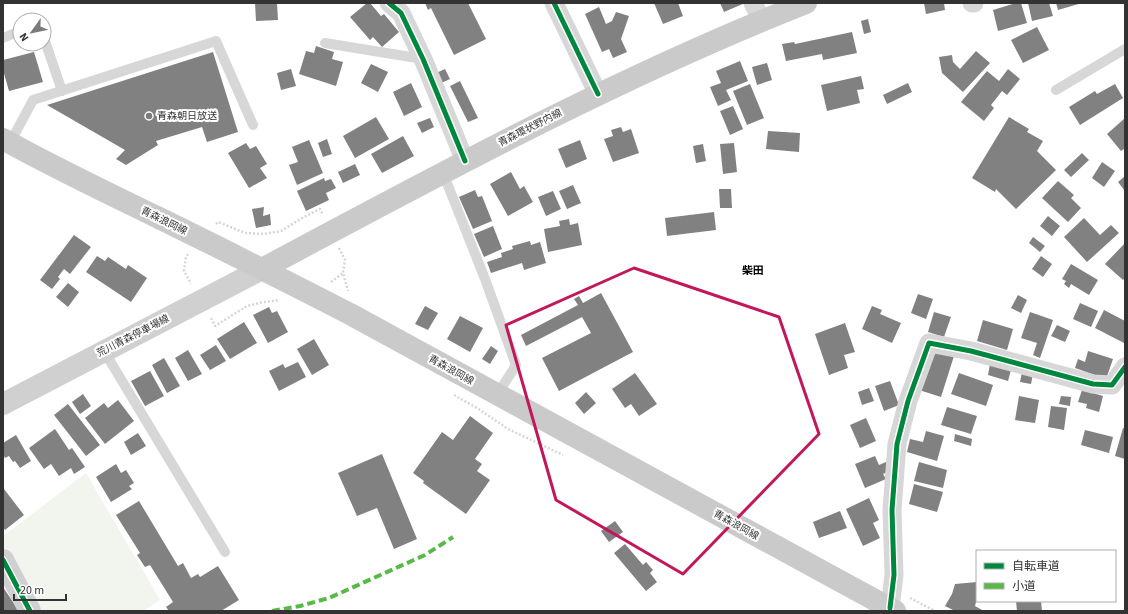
<svg xmlns="http://www.w3.org/2000/svg" width="1128" height="614" viewBox="0 0 1128 614" font-family="'Source Sans 3','Noto Sans JP',sans-serif">
<rect width="100%" height="100%" fill="#fff"/>
<path fill="#f1f5ed" d="M86,473L160,600L143,611H41L3,546V536Z"/>
<path fill="#818181" d="M255,3H277L278,20L256,21Z
M367,3H370L381,16L384,14L399,32L382,47L373,37L370,40L350,17Z
M425,3H468L486,39L454,55L431,8L428,10Z
M654,3H678L683,16L663,24Z
M720,3H745L724,12Z
M924,3H944L945,10L926,14Z
M1016,3H1021L1027,23L998,31L993,10Z
M1028,3H1049L1053,16L1032,21Z
M1056,3H1082L1058,10Z
M599,7L606,24L612,21L616,12L629,16L621,39L627,52L613,58L609,49L602,52L585,14Z
M868,19L871,32L864,34L861,21Z
M1037,27L1049,50L1023,63L1011,40Z
M852,32L857,53L823,60L822,54L786,61L782,44L794,42L795,44Z
M316,46L334,52L332,59L343,62L336,86L299,74L306,51L314,53Z
M976,51L990,63L963,92L942,73L939,57L952,55L953,62L960,69Z
M34,52L43,82L9,91L3,70V60Z
M213,52L238,132L207,142L202,127L156,141L158,145L126,165L116,159L125,150L47,105Z
M740,61L748,81L726,90L731,100L718,106L710,87L721,83L716,71Z
M767,63L772,80L757,85L752,67Z
M371,64L388,72L378,92L361,83Z
M291,69L296,86L281,90L277,73Z
M445,69L450,79L439,84L434,74Z
M1008,69L1020,79L1007,95L1002,91L991,105L994,108L984,121L961,102L987,71L999,81Z
M861,76L864,89L857,90L860,103L827,111L821,85Z
M460,81L478,118L468,122L450,86Z
M411,83L422,107L404,116L393,92Z
M908,83L912,92L887,104L883,95Z
M750,84L764,118L747,125L733,91Z
M1115,84L1123,98L1080,125L1069,107L1095,91L1097,94Z
M733,106L743,129L730,135L720,111Z
M376,117L389,139L355,158L343,136Z
M1009,117L1029,129L1027,132L1043,141L1037,151L1056,170L1016,209L996,189L995,192L972,178Z
M430,118L434,127L422,133L417,123Z
M1125,118V148L1121,151L1107,134Z
M621,127L623,132L631,129L639,153L613,162L604,139L613,136L611,130Z
M768,131L800,133L799,152L766,149Z
M403,136L414,156L382,173L371,154Z
M327,139L332,154L323,157L318,143Z
M309,140L323,173L297,185L289,165L298,162L292,147Z
M580,140L587,159L566,168L558,149Z
M246,143L250,149L256,146L267,164L260,168L267,178L249,188L228,153Z
M734,143L737,172L723,174L720,144Z
M703,144L706,161L696,163L693,146Z
M1082,153L1089,160L1071,177L1064,170Z
M1102,162L1115,171L1104,187L1092,178Z
M355,164L360,175L343,183L338,172Z
M511,172L520,189L524,186L533,202L508,216L490,184Z
M1125,176V191L1118,182Z
M324,178L325,181L331,179L336,188L326,193L329,200L306,211L297,191Z
M1058,181L1074,195L1071,198L1081,208L1068,222L1042,198Z
M573,185L581,203L567,209L559,191Z
M719,189H731L732,208H720Z
M475,190L478,197L482,196L492,221L473,229L459,197Z
M553,191L561,209L546,216L538,197Z
M264,207L263,216L270,214L271,225L256,228L252,209Z
M714,212L716,230L667,236L665,218Z
M1048,216L1060,226L1052,236L1040,226Z
M1084,218L1100,235L1111,225L1119,233L1087,262L1064,237Z
M569,219L570,225L578,223L582,245L548,252L544,229L560,226L559,221Z
M493,226L502,249L484,257L474,234Z
M74,235L91,247L70,274L64,269L58,277L60,279L52,289L40,280Z
M1033,237L1045,246L1040,252L1029,243Z
M530,241L531,245L540,242L546,263L524,270L522,263L491,273L487,262L502,257L501,253L513,249L512,246Z
M1125,243V278L1123,280L1105,264Z
M97,256L105,261L108,257L126,269L128,265L147,278L131,302L86,272Z
M1041,256L1052,264L1043,277L1032,269Z
M1071,264L1098,280L1089,295L1071,284L1069,288L1064,284L1066,281L1062,279Z
M68,283L79,292L68,307L56,297Z
M601,293L633,352L559,391L542,358L591,333L582,317L526,346L521,335L578,305L574,299L579,296L583,303Z
M918,294L933,299L926,319L911,313Z
M1018,295L1027,300L1021,313L1011,308Z
M1080,303L1098,311L1091,327L1073,319Z
M425,306L438,313L428,330L415,324Z
M872,306L882,310L880,314L901,323L892,343L862,329Z
M269,307L272,313L277,311L288,332L268,343L253,315Z
M1104,310L1125,321V341L1124,343L1095,328Z
M934,312L951,317L944,337L928,332Z
M1030,312L1053,320L1040,358L1033,355L1037,343L1021,338Z
M460,316L483,328L470,352L447,339Z
M983,320L1013,329L1007,350L977,341Z
M244,322L257,343L230,359L217,339Z
M845,323L855,352L844,355L848,368L829,375L815,334Z
M1057,325L1070,331L1065,342L1051,336Z
M314,339L329,365L312,375L297,349Z
M216,345L226,361L210,370L200,355Z
M491,346L498,351L490,364L482,359Z
M188,350L202,374L188,381L175,358Z
M936,351L954,356L941,397L919,390Z
M1088,351L1113,359L1106,379L1075,368L1078,359L1085,362Z
M164,358L180,386L167,393L152,365Z
M298,362L306,377L279,391L269,371L283,364L285,368Z
M990,364L1011,370L1008,381L988,375Z
M150,371L164,396L145,406L131,381Z
M1022,372L1033,374L1031,384L1020,382Z
M635,373L657,404L639,416L631,404L625,408L612,389Z
M959,373L993,385L986,406L951,394Z
M890,381L899,405L884,411L875,386Z
M869,388L874,401L862,405L858,392Z
M1082,390L1103,396L1099,412L1086,408L1087,404L1078,402Z
M586,392L596,403L584,414L575,403Z
M83,394L91,406L80,414L72,402Z
M1019,396L1039,400L1035,423L1015,420Z
M1061,396L1071,397L1070,406L1059,404Z
M118,400L134,421L105,444L85,418L104,403L108,408Z
M68,404L100,445L86,456L54,415Z
M1051,406L1067,408L1064,430L1048,427Z
M947,407L977,416L971,434L941,425Z
M470,416L493,433L475,459L482,464L477,471L490,480L466,514L423,483L424,481L413,473L442,432L453,440Z
M866,418L876,441L860,448L850,425Z
M1123,428L1125,429V459L1115,456Z
M55,429L69,450L72,448L85,467L74,474L71,468L59,476L51,464L44,469L29,448Z
M1085,430L1113,437L1109,453L1081,445Z
M926,431L944,436L937,461L907,452L910,439L923,442Z
M138,433L146,446L131,455L124,442Z
M955,434L972,439L971,446L954,441Z
M16,435L31,461L20,468L15,461L13,462L9,456L5,458L3,454V443Z
M382,454L417,539L394,549L377,508L357,516L338,473Z
M875,456L879,465L886,462L889,471L883,474L886,479L865,488L855,464Z
M919,462L947,470L943,488L914,481Z
M116,464L121,473L126,470L134,483L129,486L132,489L111,502L96,477Z
M914,484L943,492L937,512L909,504Z
M4,489L24,515L5,530L3,527V490Z
M869,498L879,520L873,523L880,538L863,546L846,509Z
M139,501L178,566L183,563L191,578L198,574L200,577L218,566L239,600L221,611H169L166,607L173,602L150,565L145,567L137,555L140,553L116,515Z
M840,511L847,528L819,538L813,522Z
M615,521L623,532L609,542L601,531Z
M625,544L643,565L646,562L653,570L650,573L657,582L646,591L614,553Z
M977,582V598L975,606L984,611H955L945,606L952,594L955,584Z
M3,587L19,611H3Z
M1016,601H1041L1042,611H1017Z"/>
<g fill="none" stroke-linecap="round" stroke-linejoin="round">
<path stroke="#d6d6d6" stroke-width="2.5" stroke-dasharray="2 2" stroke-linecap="butt" d="M216,224L218,222L245,233L264,234L281,231L302,218L320,209L323,215
M339,248L345,260L343,273L348,291
M188,254L186,257L184,271L191,284
M331,282L343,273
M211,318L215,326L247,306L263,302L279,300
M454,395L477,408L508,429L563,455
M910,598L935,611"/>
<path stroke="#d7d7d7" stroke-width="10" d="M3,38L20,31
M44,38L62,91
M325,43L423,59
M1056,90L1125,49
M10,143L33,100L216,41L253,125
M443,173L485,279L516,365L497,395
M104,351L225,552"/>
<path stroke="#d7d7d7" stroke-width="19" d="M389,3L401,13L423,59L465,161
M554,3L598,94
M753,3L762,21
M972,3H974
M890,608L894,575L892,510L897,444L908,401L929,343L971,351L1093,384L1112,385L1125,367"/>
<path stroke="#d0d0d0" stroke-width="22" d="M3,404L262,269
M3,560L30,611"/>
<path stroke="#cacaca" stroke-width="22" d="M3,139C53,167 106,192 157,217C222,249 286,281 350,314L895,611
M262,269C440,174 618,77 806,3"/>
<path stroke="#58b947" stroke-width="4" stroke-dasharray="8 4" stroke-linecap="butt" d="M272,611L300,606L329,598L425,555L453,537"/>
<defs>
<path id="cycleway" d="M389,3L401,13L423,59L465,161
M554,3L598,94
M3,560L30,611
M890,608L894,575L892,510L897,444L908,401L929,343L971,351L1093,384L1112,385L1125,367"/>
</defs>
<use href="#cycleway" stroke="#fff" stroke-width="8"/>
<use href="#cycleway" stroke="#00873e" stroke-width="5"/>
</g>
<path fill="none" stroke="#c2185b" stroke-width="3" stroke-linejoin="round" d="M634,268L779,317L819,434L683,574L556,500L506,325Z"/>
<circle fill="#7a7a7a" stroke="#fff" stroke-width="1.5" cx="149" cy="116" r="4"/>
<g text-anchor="middle" dominant-baseline="central" stroke-width="4" stroke-linejoin="round" paint-order="stroke">
<g font-size="10" fill="#333" stroke="#fff" text-anchor="start">
<text x="157" y="116">青森朝日放送</text>
</g>
<g font-size="10" fill="#333" stroke="#fff">
<text transform="translate(530 128) rotate(-27)">青森環状野内線</text>
<text transform="translate(164 221) rotate(26)">青森浪岡線</text>
<text transform="translate(133 336) rotate(-27)">荒川青森停車場線</text>
<text transform="translate(451 370) rotate(29)">青森浪岡線</text>
<text transform="translate(736 525) rotate(29)">青森浪岡線</text>
</g>
<g font-size="11" font-weight="bold" fill="#000" stroke="#fff">
<text x="753" y="270">柴田</text>
</g>
</g>
<rect width="1128" height="614" fill="none" stroke="#333333" stroke-width="8"/>
<rect x="976" y="550" width="140" height="52" fill="#ffffff" stroke="#adadad"/>
<rect x="984" y="563" width="20" height="6" fill="#00873e" stroke="#adadad"/>
<text x="1012" y="570" font-size="12" fill="#333333">自転車道</text>
<rect x="984" y="583" width="20" height="6" fill="#58b947" stroke="#adadad"/>
<text x="1012" y="590" font-size="12" fill="#333333">小道</text>
<g transform="translate(32 32) rotate(237)"><circle r="19" fill="#ffffff" stroke="#adadad"/>
<path d="M0-3L7 15L0 10L-7 15Z" fill="#7a7a7a"/>
<text y="-6" font-size="11" font-weight="bold" text-anchor="middle" fill="#333333">N</text>
</g>
<path d="M14 594v6h52v-6" fill="none" stroke="#333333" stroke-width="2"/>
<text x="20" y="594" font-size="12" fill="#333333" stroke="#ffffff" stroke-width="3" paint-order="stroke">20 m</text>
</svg>
